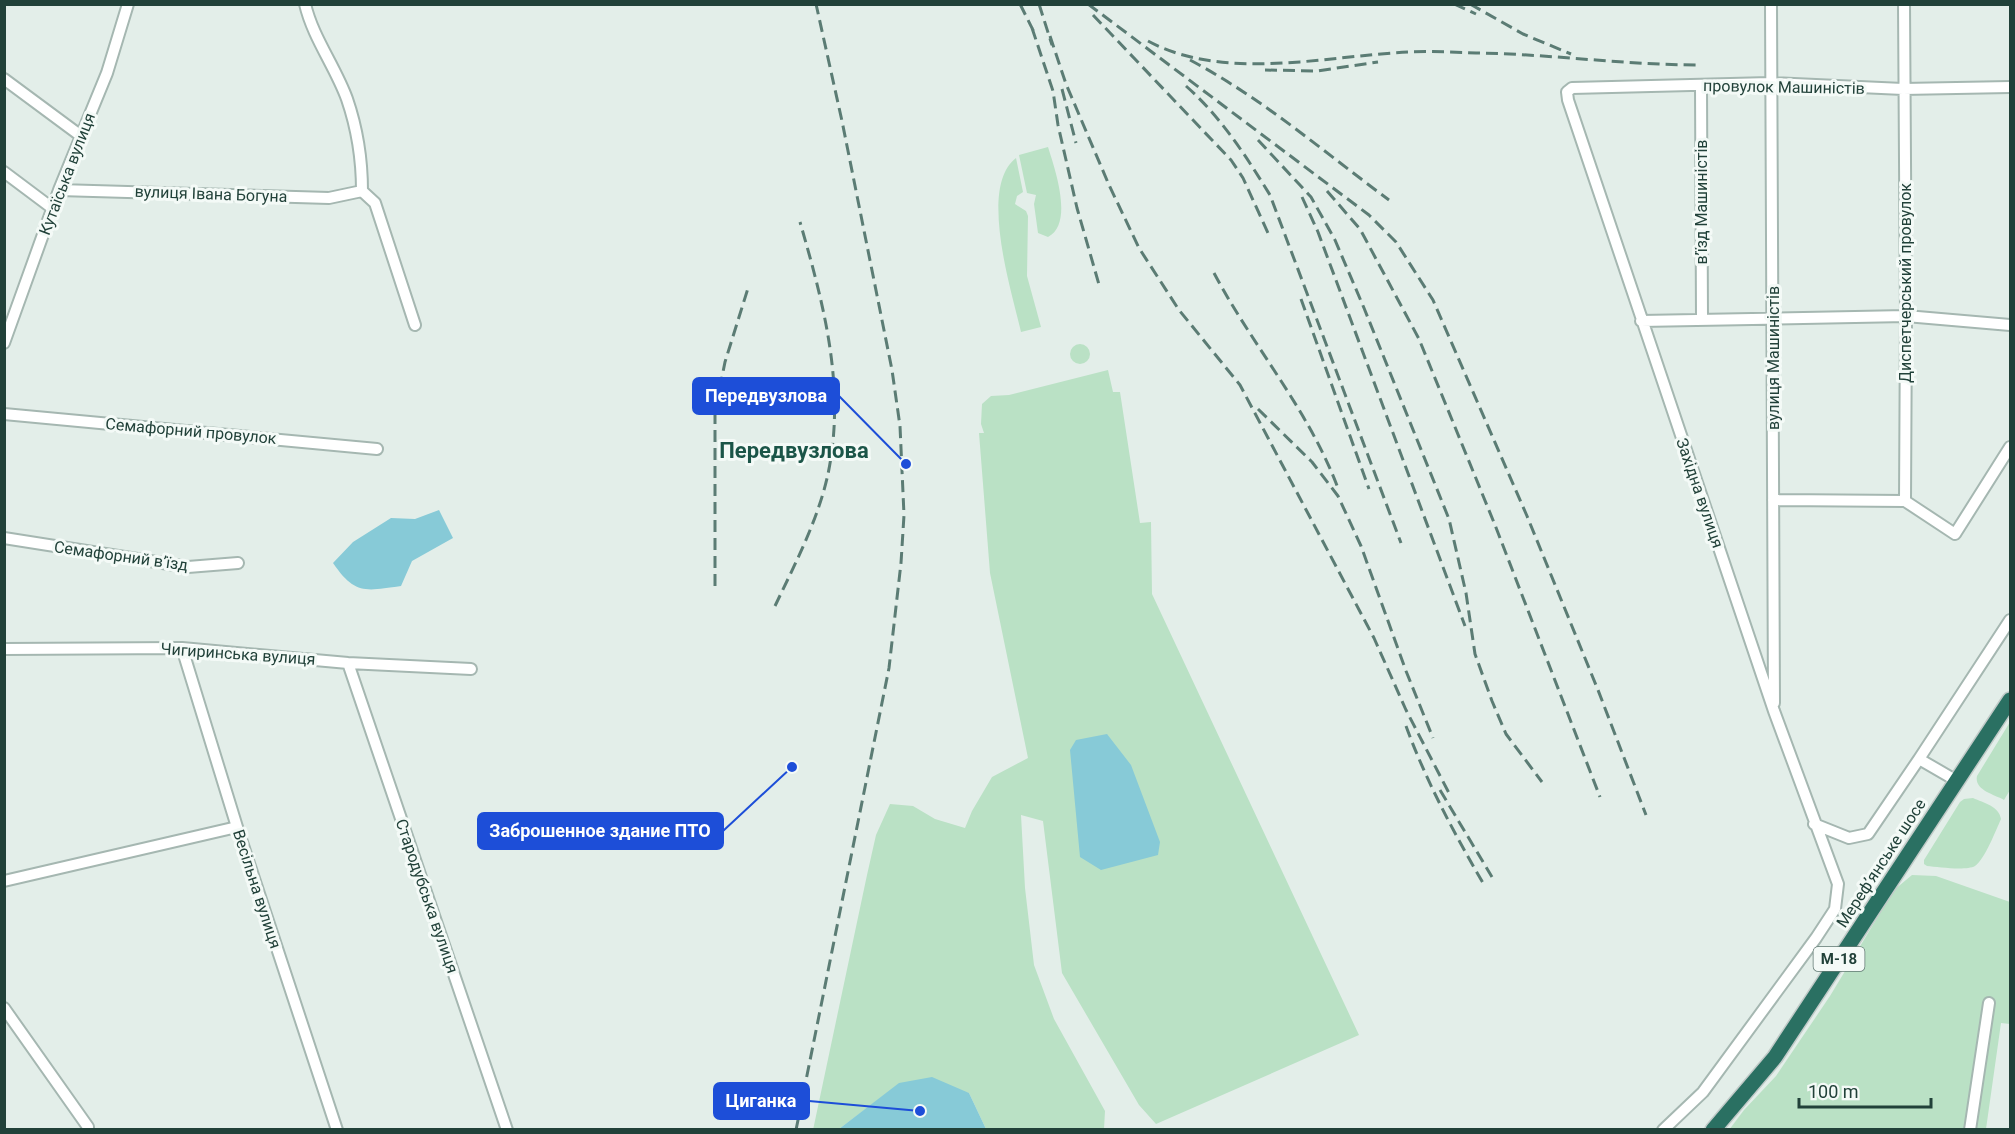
<svg xmlns="http://www.w3.org/2000/svg" width="2015" height="1134" viewBox="0 0 2015 1134" font-family="Roboto,sans-serif">
<rect width="100%" height="100%" fill="#e3eee9"/>
<path fill="#bae1c5" d="M1048,147C1055,169 1074,224 1048,237L1038,233L1034,204L1036,195L1027,193L1019,155Z
M1016,158L1023,192L1017,196L1015,204L1026,211L1028,216L1027,276L1041,327L1021,332C1012,292 978,187 1016,158Z
M1070 354a10 10 0 1 1 20 0a10 10 0 1 1-20 0Z
M1108,370L1113,392H1120L1140,523L1151,522L1152,594L1359,1035L1156,1124L1139,1105L1062,973L1043,821L1021,815L1025,888L1034,965L1054,1019L1105,1111L1104,1129H986L969,1093L899,1084L839,1129L813,1130L867,875L876,835L890,804L913,806L935,819L965,828L972,811L992,777L1028,758L990,573L979,433H984L981,424L982,404L991,396L1009,395Z
M2010,722V790L2004,800C1993,794 1974,790 1977,776Z
M1973,798C1984,803 1999,806 2001,819C1996,830 1985,859 1975,866C1966,871 1938,867 1927,866L1924,864V860L1960,802L1964,799Z
M1912,875L1936,876L2010,902V1024L2001,1023L1986,1129L1729,1130L1744,1110L1776,1076L1830,996L1894,890Z"/>
<path fill="#87cad7" d="M439,510L453,538L412,561L401,586C365,591 355,595 333,563L353,542L391,518L415,519Z
M1107,734L1131,765L1160,842L1158,855L1101,870L1080,857L1070,750L1076,740Z
M932,1077L969,1093L986,1129H839L899,1083Z"/>
<g fill="none" stroke-linecap="round" stroke-linejoin="round">
<defs>
<path id="minor" d="M305,4C313,38 335,66 347,99C357,128 362,160 362,191L375,203L415,325
M1771,4L1774,703
M1904,4L1906,316L1905,501L1955,534L2010,447
M4,79L81,136
M1701,85L1702,320
M4,172L52,208
M59,190L329,198L362,191
M1641,321L1906,316L2010,325
M4,343L59,190L107,73L128,4
M4,414L377,449
M1773,500L1905,501
M4,538L188,567L238,563
M182,648L237,827L337,1130
M4,649L182,648L348,663L471,669
M348,663L507,1130
M1919,759L2010,620
M1814,824L1849,838L1868,834L1919,759L1957,781
M4,881L237,827
M4,1008L88,1127
M1663,1130L1703,1092L1816,938L1835,909L1838,884L1774,711L1568,100L1567,92L1572,88L1770,83L1903,89L2010,87
M1970,1130L1989,1003"/>
<path id="highway" d="M1713,1130L1775,1057L2010,700"/>
</defs>
<use href="#minor" stroke="#a5b7b1" stroke-width="14"/>
<use href="#highway" stroke="#c1cac8" stroke-width="18"/>
<use href="#minor" stroke="#fff" stroke-width="10"/>
<use href="#highway" stroke="#2a7062" stroke-width="15"/>
<path stroke="#5b7c74" stroke-width="3" stroke-dasharray="12 6" stroke-linecap="butt" d="M1020,4L1035,34
M1039,4L1052,45
M1088,4L1369,215L1396,242L1433,300L1527,516L1598,690L1646,815
M1454,4L1476,14
M1470,4L1523,34L1571,54
M1093,15L1231,160L1243,178L1268,233
M1032,28L1053,91L1058,125L1077,208L1100,288
M1050,36L1066,84L1109,185L1139,248L1179,310L1240,385L1374,638L1406,710L1450,795
M1148,41C1224,82 1326,56 1408,52C1431,51 1454,52 1476,53C1551,54 1624,65 1699,65
M1190,60C1262,98 1324,152 1389,200
M1265,70L1317,71L1378,62
M1186,86C1221,117 1246,156 1270,195L1401,543
M1062,89L1076,143
M1258,140L1311,197L1335,240L1364,308L1449,519L1466,593L1475,654L1492,701L1506,734L1542,782
M1327,191L1360,229L1419,339L1495,525L1600,797
M1302,197L1318,232L1465,626
M1214,273C1253,347 1310,411 1339,491
M1301,299L1369,489
M1258,409L1312,462L1338,496L1361,546L1406,671L1433,738
M715,586V412L725,362L749,285
M775,606C795,564 818,520 828,474C846,387 824,305 800,222
M1406,726C1426,781 1454,833 1483,883
M1440,790L1492,877
M796,1130L889,668L901,563L904,515L900,426L892,370L842,121L816,4"/>
</g>
<g text-anchor="middle" dominant-baseline="central" stroke-width="6" stroke-linejoin="round" paint-order="stroke">
<rect fill="#f4faf7" stroke="#607872" stroke-width="1.5" x="1813.5" y="947" width="51" height="24" rx="4.5"/>
<g font-size="15" font-weight="bold" fill="#214139">
<text x="1839" y="959">М-18</text>
</g>
<g font-size="16" fill="#214139" stroke="#f4faf7">
<text transform="translate(1784 87) rotate(1)">провулок Машиністів</text>
<text transform="translate(67 174) rotate(-69)">Кутаїська вулиця</text>
<text transform="translate(211 194) rotate(2)">вулиця Івана Богуна</text>
<text transform="translate(1701 202) rotate(-90)">в’їзд Машиністів</text>
<text transform="translate(1905 283) rotate(-90)">Диспетчерський провулок</text>
<text transform="translate(1773 358) rotate(-90)">вулиця Машиністів</text>
<text transform="translate(191 431) rotate(5)">Семафорний провулок</text>
<text transform="translate(1700 493) rotate(71)">Західна вулиця</text>
<text transform="translate(121 556) rotate(8)">Семафорний в’їзд</text>
<text transform="translate(238 654) rotate(4)">Чигиринська вулиця</text>
<text transform="translate(1881 863) rotate(-57)">Мереф’янське шосе</text>
<text transform="translate(257 889) rotate(72)">Весільна вулиця</text>
<text transform="translate(427 896) rotate(71)">Стародубська вулиця</text>
</g>
<g font-size="22" font-weight="bold" fill="#1b5548" stroke="#f4faf7">
<text x="794" y="450">Передвузлова</text>
</g>
</g>
<path fill="none" stroke="#1d4ed8" stroke-width="2" d="M906 464L839 396M792 767L723 831M920 1111L809 1101"/>
<g fill="#1d4ed8" stroke="#f4faf7" stroke-width="2">
<circle cx="906" cy="464" r="6"/>
<circle cx="792" cy="767" r="6"/>
<circle cx="920" cy="1111" r="6"/>
</g>
<g fill="#1d4ed8" stroke="#1d4ed8" stroke-width="2">
<rect x="693" y="378" width="146" height="36" rx="6"/>
<rect x="478" y="813" width="245" height="36" rx="6"/>
<rect x="714" y="1083" width="95" height="36" rx="6"/>
</g>
<g font-size="18" text-anchor="middle" font-weight="bold" fill="#fff">
<text x="766" y="402">Передвузлова</text>
<text x="600" y="837">Заброшенное здание ПТО</text>
<text x="761" y="1107">Циганка</text>
</g>
<rect width="2015" height="1134" fill="none" stroke="#214139" stroke-width="12"/>
<path d="M1799 1098v9h132v-9" fill="none" stroke="#214139" stroke-width="3"/>
<text x="1808" y="1098" font-size="18" fill="#214139" stroke="#f4faf7" stroke-width="4.5" paint-order="stroke">100 m</text>
</svg>
